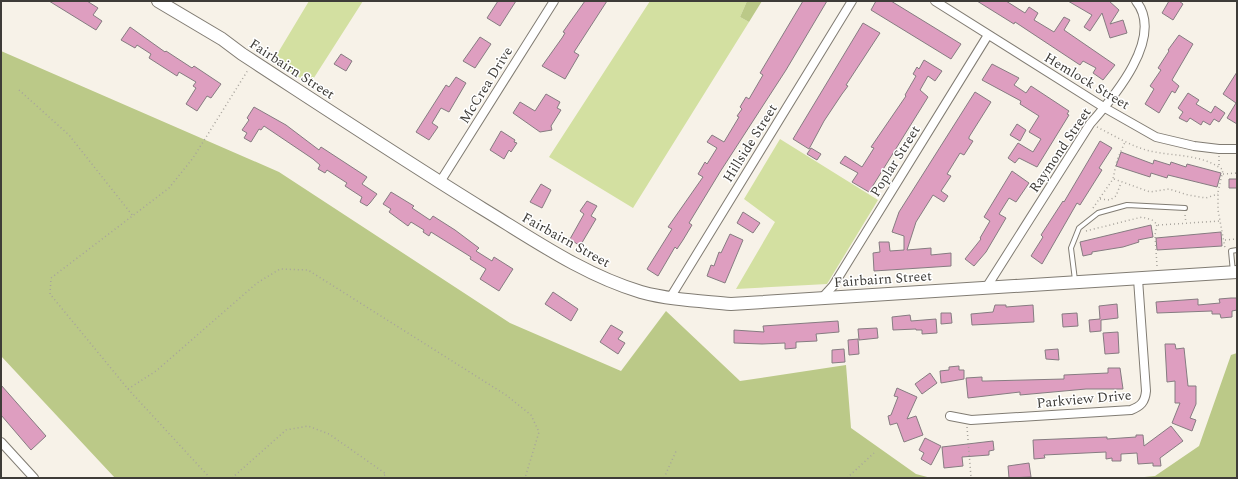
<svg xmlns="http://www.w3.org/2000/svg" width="1238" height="479" viewBox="0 0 1238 479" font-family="Spectral,serif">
<rect width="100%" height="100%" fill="#f7f2e8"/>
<path fill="#d3e0a1" d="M309,1H363L310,84L273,61Z
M650,1H747L740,17L749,22L633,208L549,157Z
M780,139L878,200L827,284L736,289L775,222L744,199Z"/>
<path fill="#bbc988" d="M747,1H762L749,22L740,17Z
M1,51L279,172L510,323L621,371L666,311L740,381L846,365L851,428L916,474L931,478H115L1,356Z
M1237,353V478H1134L1155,476L1199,446L1231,355Z"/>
<path fill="#de9ec0" stroke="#867c81" d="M49,1H87L98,8L93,15L102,21L96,30Z
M498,1H516L500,26L487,18Z
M585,1H607L574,52L579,55L565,79L542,66L562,38L565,33L563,32L570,22Z
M803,1H827L786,70L720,172L689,223L692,225L683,240L677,249L675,247L658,276L647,269L672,229L668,227L703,177L698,174L705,162L707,164L717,148L707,142L712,135L724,142L739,117L737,116L742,109L740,107L746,97L749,99L763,75L760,73Z
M876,1H891L961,44L951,59L871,10Z
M977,1H1006L1025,13L1029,7L1038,13L1034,20L1054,32L1064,17L1070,20L1064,30L1115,65L1103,80L1093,73L1096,68L1083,61L1080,65L1015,22L1014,24Z
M1068,1H1109L1119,10L1110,24L1123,20L1127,33L1110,38L1102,13L1090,31L1084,27L1092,15Z
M1169,1H1179L1183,4L1173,20L1162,13Z
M863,23L880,33L846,85L848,86L842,94L824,121L809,149L793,139Z
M130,27L165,52L166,51L192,68L194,66L221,84L211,98L207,96L197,111L186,104L196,88L193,86L196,82L179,72L177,76L149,58L151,54L137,45L135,48L121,40Z
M1179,35L1193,44L1172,80L1179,86L1175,93L1172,91L1159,113L1145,104L1154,89L1150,86L1161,70L1158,68L1169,51L1168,50Z
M480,37L491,44L475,68L463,61Z
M341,54L352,61L346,71L334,64Z
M924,60L942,71L935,81L928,76L920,90L928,97L869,192L852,182L858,173L840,163L845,156L862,167L874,148L871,147L906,96L905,95L916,76L913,74L917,67L919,69Z
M992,64L1019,78L1014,85L1026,93L1031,86L1069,111L1067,114L1069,115L1037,167L1019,158L1015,163L1008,158L1018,143L1033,152L1041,139L1029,132L1039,116L1020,104L1021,101L982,80Z
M1237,72V124L1227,118L1236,103L1223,94Z
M456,77L466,83L449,112L441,108L432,123L438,127L429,140L416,132L446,85L449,87Z
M975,92L991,102L969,137V139L973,141L964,155L960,153L947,174L951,176L941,191L948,196L944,202L933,195L916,222L907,250L931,248V255L951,253V266L874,271L873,253L880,252L879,242H889L890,251L904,250V236L892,232L899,212Z
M1188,93L1199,100L1196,104L1211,113L1215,106L1225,113L1219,122L1214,119L1210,125L1203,121L1201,125L1190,118L1187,122L1179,118L1183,112L1178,108Z
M546,94L560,102L557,108L561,110L551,126L552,130L540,132L513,113L520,102L535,111Z
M254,107L286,125L319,150L321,147L367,177L362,184L377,194L370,203L367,206L360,202L362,197L345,186L347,183L327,170L325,173L318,169L320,165L313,159L264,126L261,130L259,129L251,142L244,138L247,133L242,130L249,120L247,118Z
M1017,124L1026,130L1020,141L1010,135Z
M501,131L515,140L514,142L517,143L511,152L509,150L504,159L490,150Z
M1100,141L1112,148L1099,168L1102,170L1080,205L1077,203L1042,264L1031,256L1043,237L1041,235L1063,201L1064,202Z
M811,148L821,154L817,160L807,154Z
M1121,152L1153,164L1154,160L1170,165L1171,162L1186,167L1187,164L1221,173L1217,187L1168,175L1167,178L1151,173L1150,177L1116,166Z
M1012,171L1029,183L1016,202L1009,198L999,214L1006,218L986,252L974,266L965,259L981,239L980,238L990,221L984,217Z
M1229,179H1237V188H1229Z
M541,184L551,190L542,208L530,202Z
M391,192L414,206L412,208L430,220L433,216L455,230L479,248L476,251L492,261L494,257L513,269L499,291L480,279L486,269L470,259L471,257L431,232L429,236L423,232L424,230L411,222L408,226L389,212L391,209L383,204Z
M587,201L597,206L591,216L596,219L580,246L570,239L584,214L580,211Z
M743,212L760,223L753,233L737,223Z
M1151,225L1153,237L1138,240L1139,242L1123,247L1092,252V254L1083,256L1080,242Z
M1221,232L1222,246L1157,250L1156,238Z
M730,234L743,240L725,283L707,276L711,265L714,266L719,252L721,253Z
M553,292L578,309L571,321L545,304Z
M1231,298H1237V310L1232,311V317L1221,318L1220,314H1212V311L1157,313L1156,302L1198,299V305L1220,303L1219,299Z
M1117,304L1118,318L1101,320V331L1090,332L1089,320L1100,319L1099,306Z
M995,305H1006V307L1033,305L1034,322L972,325L971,314L993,312Z
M941,313H951L952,323L941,324Z
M1077,313L1078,326L1063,327L1062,314Z
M910,315L911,321L936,319L937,333L922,334V330H916V329L893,330L892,317Z
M838,321L839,332L816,334L817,341L796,342V348L785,349V343L762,344L734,343V330L764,332L763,326Z
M611,325L623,332L618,339L625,343L618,354L600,342Z
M877,328L878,338L859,340L858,329Z
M1118,332L1119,353L1105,354L1103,333Z
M858,339L859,354L849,355L848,340Z
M1165,344H1175L1176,349L1184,348L1188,386H1196V404L1190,418L1196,420L1192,431L1172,423L1180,403H1175V381L1167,382Z
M844,349L845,362L832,363V350Z
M1058,349L1059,360L1046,359L1045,350Z
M959,366V370H964V379L941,383L940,371L949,370V367Z
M1108,368H1120L1123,389H1086L1020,395V392L968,398L966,378L982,377V381H986L1064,379V375L1108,373Z
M930,373L937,383L922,394L915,384Z
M1,385L46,436L31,450L1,415Z
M897,388L917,397L907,419L916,416L923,435L904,442L897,423L890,425L888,416L891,415L898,397L894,396Z
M1171,426L1183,441L1160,458L1161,466H1153V463L1138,464L1137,453L1121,454V461H1112V458L1106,459V452L1044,455L1045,458L1034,459L1033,440L1107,437V439L1136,437V435H1143L1144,446Z
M925,438L941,446L931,465L921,459L924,453L919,450Z
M993,441L994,450L989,451V455L962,457L963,466L944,468L942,447Z
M1029,463L1031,477L1009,478L1008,466Z"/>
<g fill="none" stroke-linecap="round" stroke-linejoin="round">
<defs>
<path id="lane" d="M1233,272L1231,251L1237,250
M1075,280L1071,248L1079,228L1098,213L1127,205L1185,208"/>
<path id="street" d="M935,1L1105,108L1156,137L1194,146L1219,149H1237
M440,182L554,1
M986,288L1090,124C1114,97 1165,37 1136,1
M670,298L852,1
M822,298L833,286L988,35
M950,416L971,420L1131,410C1141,406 1145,402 1146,391L1138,279
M1,442L34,478"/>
<path id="secondary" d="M158,1L222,39L242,54C322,106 402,159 483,209C534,240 584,275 641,292C670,300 701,301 731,304L1237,272"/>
</defs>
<use href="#lane" stroke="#817c73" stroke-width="6"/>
<use href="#street" stroke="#817c73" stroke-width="10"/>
<use href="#secondary" stroke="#817c73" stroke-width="14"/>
<path stroke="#a7a39c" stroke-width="1.5" stroke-dasharray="1 3" stroke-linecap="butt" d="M19,90L69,135L133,216
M1097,127C1113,135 1129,145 1146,150C1172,157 1201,153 1223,170L1218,192V210L1225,248
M1219,156V166
M1223,174L1237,173
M1114,179L1150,192L1169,189L1188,195L1206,198L1218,194
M1100,199L1110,200L1116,196L1121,183
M1093,208L1113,179L1117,160L1125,142
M1185,215L1186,223
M1086,231L1142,217L1152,220L1158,225L1220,221
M1225,240L1237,239
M1157,266L1155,235L1157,224
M128,389L156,371L257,283L280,269L308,270L506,395L531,415L539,432L525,478
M967,427L971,477
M210,478L128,389L50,294L51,278L169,188L193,158L248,70
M232,478L286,430L308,426L329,434L386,474L381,478
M664,478L677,449
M847,478L874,453"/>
<use href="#lane" stroke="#fff" stroke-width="4"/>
<use href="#street" stroke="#fff" stroke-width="8"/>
<use href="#secondary" stroke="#fff" stroke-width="12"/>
</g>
<g text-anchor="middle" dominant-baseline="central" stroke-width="3" stroke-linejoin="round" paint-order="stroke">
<g font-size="14" fill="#3e3c38" stroke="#fff">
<text transform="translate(292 69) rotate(33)">Fairbairn Street</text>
<text transform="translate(1087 81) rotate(31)">Hemlock Street</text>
<text transform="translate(486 85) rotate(-58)">McCrea Drive</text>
<text transform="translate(750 143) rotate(-58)">Hillside Street</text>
<text transform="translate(1060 150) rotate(-56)">Raymond Street</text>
<text transform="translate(895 161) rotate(-58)">Poplar Street</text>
<text transform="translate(566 240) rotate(29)">Fairbairn Street</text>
<text transform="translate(883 279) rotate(-4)">Fairbairn Street</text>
<text transform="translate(1084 399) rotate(-5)">Parkview Drive</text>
</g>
</g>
<rect width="1238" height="479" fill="none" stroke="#3e3c38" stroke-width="4"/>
</svg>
